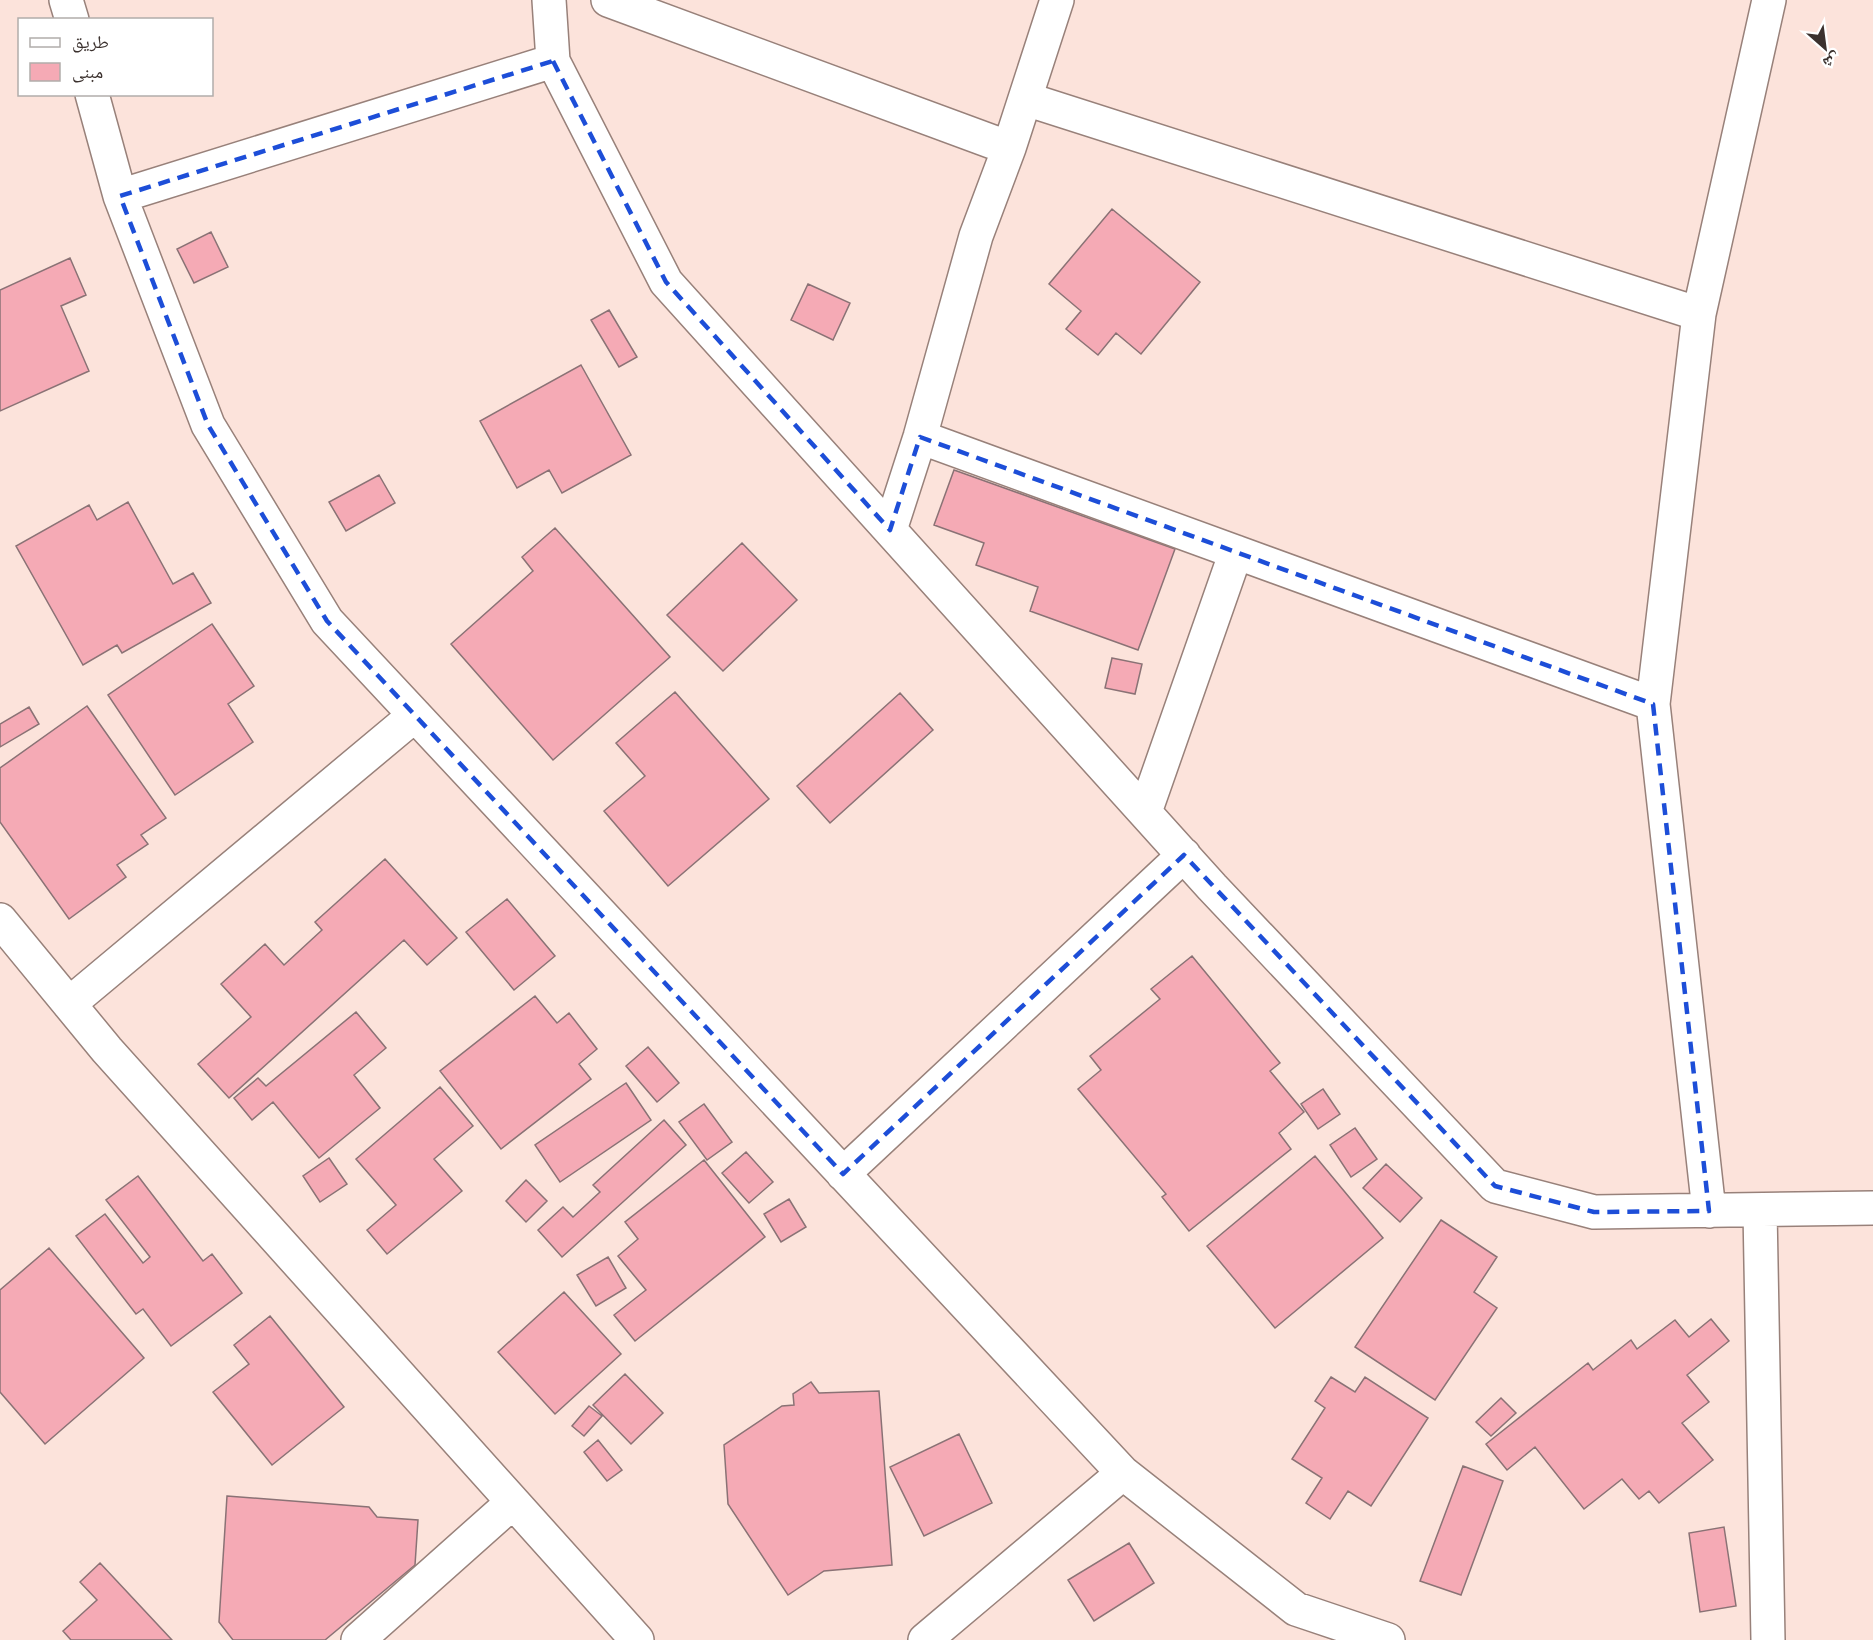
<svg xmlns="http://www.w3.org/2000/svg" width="1873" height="1640" viewBox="0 0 1873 1640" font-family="'Archivo Narrow','Noto Naskh Arabic',sans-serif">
<rect width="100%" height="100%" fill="#fce3db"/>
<path fill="#f5aab5" stroke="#8a7275" stroke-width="1.5" d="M1112,209L1200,282L1141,354L1116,333L1098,355L1066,329L1081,311L1049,284Z
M211,232L228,267L194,283L177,249Z
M70,258L86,295L61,306L89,371L0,411V290Z
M808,284L850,303L833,340L791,320Z
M609,310L637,357L619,367L591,320Z
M581,365L631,455L562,493L549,470L517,488L480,421Z
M954,470L1175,549L1138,650L1030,611L1038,587L976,565L984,543L934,525Z
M379,475L395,503L346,531L329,502Z
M128,502L173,584L193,573L211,603L122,653L117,645L83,665L16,546L89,505L97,520Z
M555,528L670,657L553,760L451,644L533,571L522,557Z
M742,543L797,600L723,671L667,615Z
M212,624L254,686L228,704L253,742L175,795L108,695Z
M1112,658L1142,664L1135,694L1105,688Z
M675,692L769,799L668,886L604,811L645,776L616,743Z
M900,693L933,730L830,823L797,786Z
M87,706L166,818L141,835L148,844L117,865L126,877L69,919L0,822V768Z
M29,707L39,724L0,747V724Z
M385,859L457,938L427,965L404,940L229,1098L198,1064L251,1017L221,984L265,944L284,965L322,930L315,922Z
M507,899L555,956L514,990L466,932Z
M1192,956L1280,1063L1270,1071L1304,1112L1279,1133L1291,1149L1189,1231L1162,1197L1166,1194L1078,1089L1101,1070L1090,1056L1160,999L1151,989Z
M535,996L557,1023L569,1013L597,1049L579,1064L591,1079L501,1149L440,1071Z
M356,1012L386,1048L354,1075L380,1108L319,1158L273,1102L252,1120L234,1098L258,1078L266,1086Z
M648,1047L679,1083L657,1102L626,1066Z
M626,1083L651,1120L560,1182L535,1145Z
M440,1087L473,1126L434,1159L462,1191L387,1254L367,1230L396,1205L356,1159Z
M1323,1089L1340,1114L1318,1129L1301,1104Z
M704,1104L732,1142L707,1160L679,1122Z
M664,1120L686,1145L562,1257L538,1230L563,1207L573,1217L600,1192L593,1185Z
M1355,1128L1377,1159L1351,1177L1330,1145Z
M746,1152L773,1182L749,1203L722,1173Z
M1315,1156L1383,1238L1275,1328L1207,1246Z
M329,1158L347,1184L320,1202L303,1176Z
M704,1160L765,1237L635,1341L614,1315L646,1290L618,1256L638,1239L625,1222Z
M1386,1164L1422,1198L1400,1222L1363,1188Z
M138,1176L203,1261L212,1254L242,1293L171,1346L143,1309L136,1314L76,1236L105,1214L143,1263L150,1257L106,1200Z
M526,1180L547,1201L526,1222L506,1201Z
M789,1199L806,1227L781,1242L764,1214Z
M1441,1220L1497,1257L1474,1292L1497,1308L1435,1400L1355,1347Z
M49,1248L144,1358L45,1444L0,1392V1290Z
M608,1257L626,1288L596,1306L577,1275Z
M564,1292L621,1354L555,1414L498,1352Z
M270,1316L344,1407L272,1465L213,1392L249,1364L234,1345Z
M1711,1319L1729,1341L1687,1375L1709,1402L1682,1423L1713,1460L1659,1503L1649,1491L1639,1499L1622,1479L1584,1509L1535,1447L1507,1470L1486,1444L1588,1363L1593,1370L1631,1340L1637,1349L1675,1320L1689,1337Z
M625,1374L663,1413L631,1444L593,1405Z
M1331,1377L1355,1392L1365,1377L1428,1418L1371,1506L1348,1491L1330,1519L1306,1503L1322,1478L1292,1459L1325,1408L1315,1401Z
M811,1382L819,1393L879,1391L892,1565L824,1571L788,1595L728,1504L724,1445L782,1406L794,1405L793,1394Z
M1501,1398L1516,1413L1491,1436L1476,1422Z
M589,1406L602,1416L584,1436L572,1426Z
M959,1434L992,1503L924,1536L890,1467Z
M598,1440L622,1470L607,1481L584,1452Z
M1463,1466L1503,1481L1461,1595L1420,1581Z
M227,1496L369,1507L377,1517L418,1520L415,1565L325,1640H233L219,1622Z
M1724,1527L1736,1606L1700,1612L1689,1533Z
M1129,1543L1154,1583L1094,1621L1068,1580Z
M100,1563L172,1640H71L63,1631L97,1600L80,1582Z"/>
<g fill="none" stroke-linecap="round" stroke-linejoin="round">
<defs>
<path id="minor" d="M66,0L72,20
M549,0L553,61
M608,0L1009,148
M92,94L120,196L208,425L327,621L1123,1473L1296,1609L1388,1640
M1026,99L1699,314
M120,196L553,61L666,282L1212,887L1495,1186L1594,1212L1873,1208
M920,437L1653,704
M890,530L920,437L976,236L1009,148L1057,0
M1145,812L1236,552
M0,920L107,1050L637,1640
M69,1004L415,715
M843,1174L1184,855
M1760,1210L1768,1640
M1709,1211L1653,704L1699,314L1769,0
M358,1640L513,1502
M925,1640L1123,1473"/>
</defs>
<use href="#minor" stroke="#98817a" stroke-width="36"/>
<use href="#minor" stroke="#fff" stroke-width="33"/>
</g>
<path fill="none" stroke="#1d4ed8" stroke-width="4.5" stroke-dasharray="12 8" stroke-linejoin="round" d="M553,61L666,282L890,530L920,437L1653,704L1709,1211L1594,1212L1495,1186L1184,855L843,1174L327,621L208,425L120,196Z"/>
<rect x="18" y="18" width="195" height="78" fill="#ffffff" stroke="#b1adab" stroke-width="1.5"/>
<rect x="30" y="38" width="30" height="9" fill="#ffffff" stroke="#b1adab" stroke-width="1.5"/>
<text x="72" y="48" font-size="18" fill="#3b312e">طريق</text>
<rect x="30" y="63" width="30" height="18" fill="#f5aab5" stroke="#b1adab" stroke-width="1.5"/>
<text x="72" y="78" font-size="18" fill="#3b312e">مبنى</text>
<g transform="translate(1825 48) rotate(152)" stroke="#ffffff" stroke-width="4.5" paint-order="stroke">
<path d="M0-4.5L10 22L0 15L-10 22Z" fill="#3b312e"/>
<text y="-9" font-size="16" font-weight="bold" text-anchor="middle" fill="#3b312e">ش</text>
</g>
</svg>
